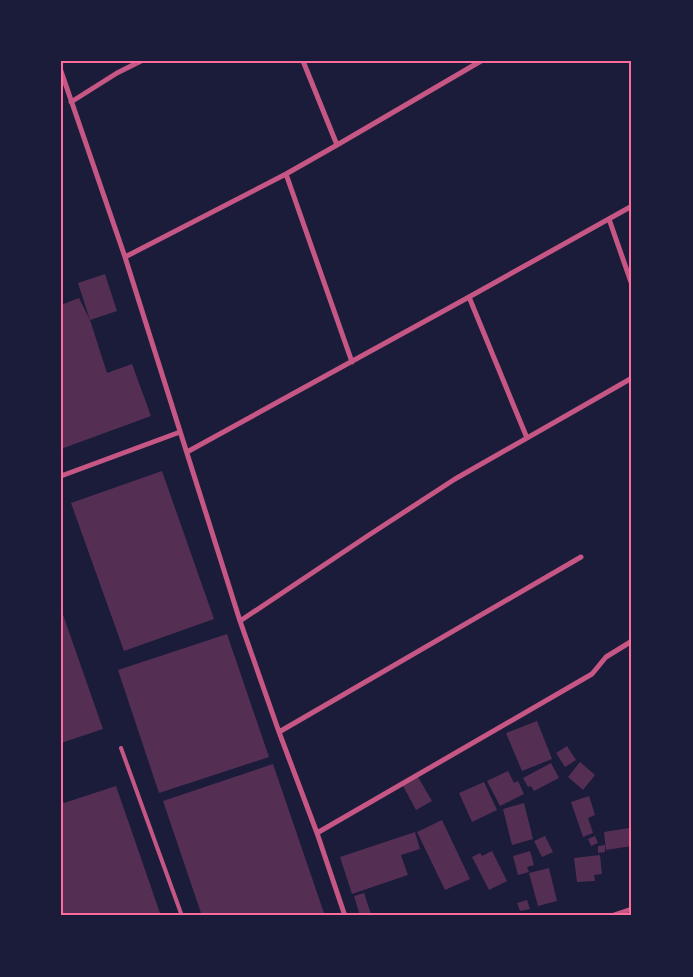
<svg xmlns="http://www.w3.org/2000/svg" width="693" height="977" viewBox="0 0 693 977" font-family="Rubik,sans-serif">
<rect width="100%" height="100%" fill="#1b1b3a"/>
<path fill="#542f53" d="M105,274L117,311L90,320L107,373L132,364L151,416L61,449V305L79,298L90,320L78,283Z
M162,471L214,619L124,651L71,503Z
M61,609L103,729L61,743Z
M227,634L269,757L159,793L118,670Z
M537,721L552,759L522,771L506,733Z
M567,746L576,760L565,767L556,753Z
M580,762L595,775L583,790L568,777Z
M551,763L559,778L534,791L531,786L528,787L523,778Z
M273,764L325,916H202L163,801Z
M508,771L514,783L518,781L524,794L500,806L487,781Z
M418,777L432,801L416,810L403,786Z
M484,782L497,810L472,822L459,793Z
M116,786L161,916H61V797L64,803Z
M589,796L595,815L588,818L593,833L583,837L571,802Z
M524,803L533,839L512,845L503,809Z
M442,820L470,879L445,890L417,832Z
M629,828L632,846L606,850L604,832Z
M415,832L420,849L401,855L408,875L352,894L340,857Z
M545,836L553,852L542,857L534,841Z
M595,836L598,843L591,846L588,839Z
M605,845V852L598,853V846Z
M492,851L507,881L489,890L472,857L480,853L482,856Z
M530,851L534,865L527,867L529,872L518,875L513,856Z
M600,855L602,874L594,875L595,881L577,882L574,858Z
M549,868L557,901L538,906L529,873Z
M364,893L371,914L360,916L354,896Z
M527,900L530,909L520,911L517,903Z"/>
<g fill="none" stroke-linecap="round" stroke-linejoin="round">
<path stroke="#c65784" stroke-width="4" d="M121,748L182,916"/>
<path stroke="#c65784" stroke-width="5" d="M303,61L337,145
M61,71L125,257L240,621L279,732L317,833L345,916
M71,102L117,73L141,61
M286,174L352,362
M609,219L632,285
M125,257L286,174L337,145L481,61
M469,297L527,438
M187,452L469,297L632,206
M61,476L180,432
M240,621L369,535L455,479L632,378
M279,732L581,557
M317,833L592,674L606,657L632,641
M611,916L632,909"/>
</g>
<rect width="693" height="977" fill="none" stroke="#1b1b3a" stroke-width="125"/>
<rect x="62" y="62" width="568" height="852" fill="none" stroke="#ff6b9d" stroke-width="2"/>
</svg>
